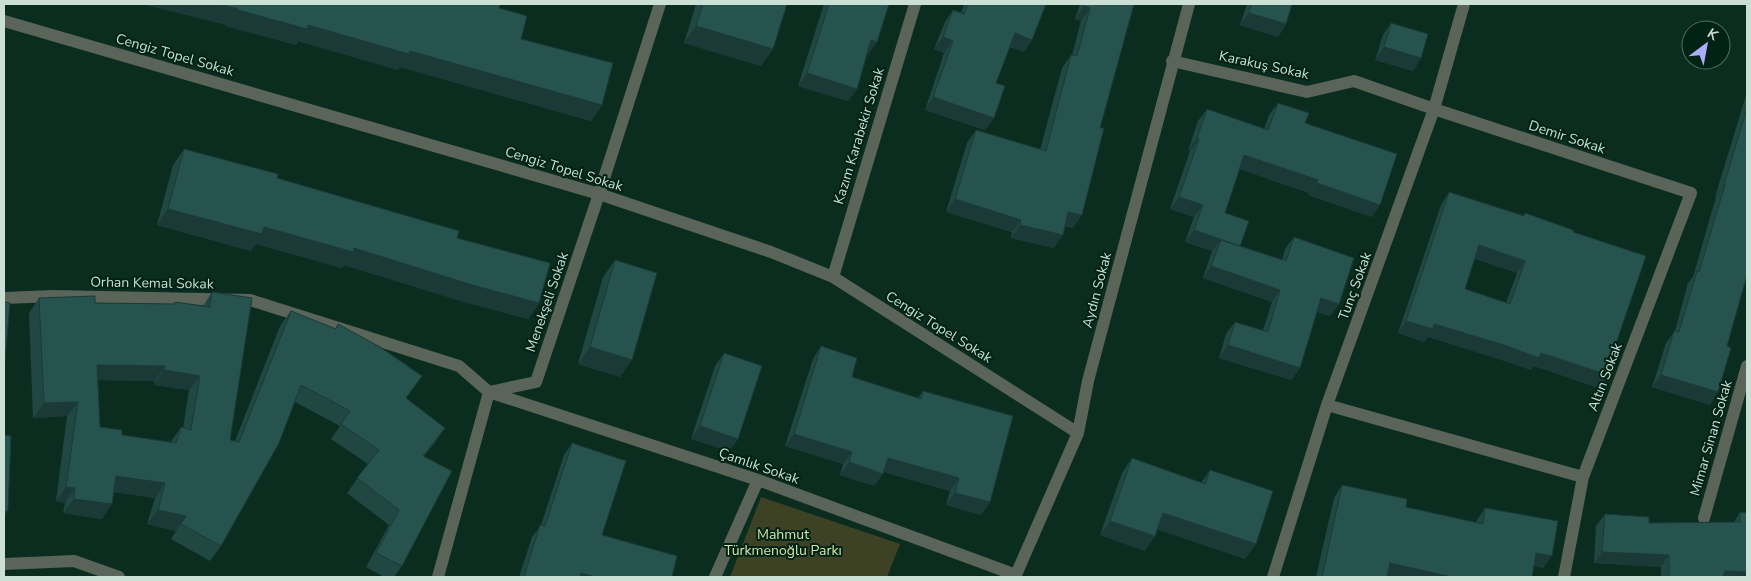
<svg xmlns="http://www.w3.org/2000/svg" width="1751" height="581" viewBox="0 0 1751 581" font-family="'Nunito Sans',sans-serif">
<rect width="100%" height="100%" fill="#0a2d20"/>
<path fill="#3d4224" d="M761,497L900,544L887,577H730Z"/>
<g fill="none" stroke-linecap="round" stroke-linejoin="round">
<path stroke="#5a6458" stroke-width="12" d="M4,21L599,194L771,252L833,277L1078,433
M1172,61L1307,92L1354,81L1434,109L1691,193L1583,477L1564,577
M833,277L915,4
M4,298L53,296L250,300L459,366L489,392L758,480L1016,575
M1327,405L1583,477
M1704,518L1747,366
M4,564L74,561L119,577
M438,577L489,392L536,382L599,194L660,4
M715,577L758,480
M1015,577L1078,433L1088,381L1189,4
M1273,577L1327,405L1434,109L1464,4"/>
</g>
<path fill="#214743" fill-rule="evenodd" d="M143,4H500L499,8L521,39L602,105L591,121L400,67L398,70L298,41L296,45L226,26L227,25Z
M696,4H787L773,49L761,66L684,43Z
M824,4H889L868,55L867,54L857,89L848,101L798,86Z
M964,4H1046L1032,40L1024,52L1010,47L996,83L994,118L985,130L925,110L944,53L934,49L945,22L953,10L961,13Z
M1080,4H1134L1073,228L1065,226L1054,248L1011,238L1012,232L946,212L967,143L976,130L1040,150L1062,68L1071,55H1072L1081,21L1075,19Z
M1247,4H1292L1286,24L1278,37L1240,25Z
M1391,23L1421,58L1413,71L1375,60L1383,35Z
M1747,92V275L1710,405L1652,387L1666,343L1675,331L1688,283L1693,277L1716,197H1715Z
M1278,103L1305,123L1372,217L1308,195L1309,193L1240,169L1225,213L1240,246L1282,260L1285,249L1294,237L1339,304L1330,316L1317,312L1300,368L1291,380L1219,358L1226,334L1235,322L1263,330L1272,302L1203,278L1212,251L1185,242L1194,217L1170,209L1190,151H1188L1198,121L1207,109L1264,129L1269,115Z
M184,149L277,178L457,238L539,303L528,319L461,301L344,265L342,268L256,244L251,251L157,225L173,165Z
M1449,192L1523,215L1525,213L1573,232L1612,355L1608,375L1599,388L1534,366L1531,370L1496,358L1428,337L1424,342L1398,333L1441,205ZM1475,259L1517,273L1506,303L1465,289Z
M615,260L620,377L578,364L603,277Z
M212,292L230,440L235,441L280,326L291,311L335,329L338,324L406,398L435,443L424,456L402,566L394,577H384L366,567L389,525L347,493L368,464L331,439L340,426L295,402L221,546L210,561L171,539L176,531L147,524L155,498L114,492L102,519L63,513L65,503L56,501L67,416L33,418L29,313L39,298L95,303L173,304L175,302L203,306ZM98,380L155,381L154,385L189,390L183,428L181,427L170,443L122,435L100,427Z
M821,346L852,377L918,398L923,391L990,502L981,515L946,505L950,491L884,472L874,486L840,475L843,464L785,446L813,359Z
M724,353L738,439L729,451L691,439L715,366Z
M572,443L602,535L672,577H519L532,537L541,525L564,455Z
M1132,458L1201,483L1210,470L1256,544L1245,559L1158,529L1145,551L1100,535L1122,473Z
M1342,485L1406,507L1476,523L1477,520L1485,508L1543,568L1534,566L1532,577H1316L1334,498Z
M1740,512L1747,577H1661V567L1594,563L1596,526L1605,514L1649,523L1734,522Z"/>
<path fill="#1b3a37" d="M143,4H218L238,9L227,25Z
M1084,6L1090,8L1081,21L1075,19Z
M238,10L308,25L410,51L602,105L591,121L400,67L398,70L298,41L296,45L226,26Z
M1249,13L1286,24L1278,37L1240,25Z
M696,26L773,49L761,66L684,43Z
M1015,33L1032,40L1024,52L1007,45Z
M943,37L953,41L944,53L934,49Z
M871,40L877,42L868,55L863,53Z
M1384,47L1421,58L1413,71L1375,60Z
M807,73L857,89L848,101L798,86Z
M933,97L994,118L985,130L925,110Z
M1197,138L1199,139L1190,151H1188Z
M1244,155L1318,180L1309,193L1236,168Z
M1317,183L1380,205L1372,217L1308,195Z
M1724,185H1725L1716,197H1715Z
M1179,197L1203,205L1194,217L1170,209Z
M955,199L1021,220L1012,232L946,212Z
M168,209L264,227L354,248L539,303L528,319L461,301L344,265L342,268L256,244L251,251L157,225Z
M1068,212L1082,215L1073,228L1059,225Z
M1020,225L1063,235L1054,248L1011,238Z
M1194,230L1240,246L1221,240L1212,251L1185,242Z
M1479,245L1525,261L1517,273L1470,257Z
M1211,266L1280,290L1272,302L1203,278Z
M1321,298L1339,304L1330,316L1313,310Z
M1406,321L1434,324L1541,353L1608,375L1599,388L1534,366L1531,370L1496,358L1428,337L1424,342L1398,333Z
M1228,345L1300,368L1291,380L1219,358Z
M590,347L632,360L620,377L578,364Z
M97,365L165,366L155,381L87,380Z
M164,370L200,376L189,390L154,385Z
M1661,375L1718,392L1710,405L1652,387Z
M78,402L67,416L33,418L44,403Z
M700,426L738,439L729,451L691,439Z
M445,428L435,443L413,470L423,456Z
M794,434L852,452L843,464L785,446Z
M888,458L959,478L950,491L879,470Z
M849,462L883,474L874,486L840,475Z
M116,476L165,483L155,498L106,491Z
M66,487L75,488L65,503L56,501Z
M955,493L990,502L981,515L946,505Z
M74,499L112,504L102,519L63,513Z
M158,510L186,516L176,531L147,524Z
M4,511H8L4,518Z
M1163,513L1256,544L1245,559L1153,528Z
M1110,521L1155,536L1145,551L1100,535Z
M1602,552L1669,555L1661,567L1594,563Z
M1536,553L1552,556L1543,568L1528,565Z
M1390,563L1452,577H1389L1381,575Z
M1725,571L1747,572V577H1721Z
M581,573L596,577H579Z"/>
<path fill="#26534e" stroke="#1b3a37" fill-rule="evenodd" d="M218,4H500L499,8L527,16L521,39L613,63L602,105L410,51L409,54L308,25L307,29L238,10V9Z
M703,4H787L773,49L696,26Z
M829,4H889L877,42L871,40L857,89L807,73Z
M968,4H1046L1032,40L1015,33L996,83L1005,86L994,118L933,97L953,41L943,37L953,10L964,14Z
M1085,4H1134L1100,128H1104L1082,215L1068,212L1063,235L1020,225L1021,220L955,199L976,130L1046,151L1071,55L1077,56L1090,8L1084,6Z
M1251,4H1292L1286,24L1249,13Z
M1391,23L1428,34L1421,58L1384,47Z
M1278,103L1309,113L1305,123L1397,154L1380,205L1317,183L1318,180L1244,155L1225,213L1249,221L1240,246L1194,230L1203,205L1179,197L1199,139L1197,138L1207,109L1268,130Z
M1747,108V275L1727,346L1731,348L1718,392L1661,375L1674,331L1679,332L1697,271L1699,272L1725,185H1724Z
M184,149L278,174L277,178L459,231L457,238L550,263L539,303L472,285L354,248L353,252L264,227L262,234L168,209Z
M1449,192L1524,216L1525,213L1573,230V232L1646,256L1612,355H1614L1608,375L1541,353L1539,358L1504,345L1434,324L1433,329L1406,321ZM1479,245L1525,261L1510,304L1465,289Z
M1294,237L1354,258L1339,304L1321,298L1300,368L1228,345L1235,322L1268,332L1280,290L1211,266L1221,240L1286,261Z
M615,260L657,273L632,360L590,347Z
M212,292L252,298L230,440L239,442L291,311L336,329L338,324L380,347L422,376L406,398L445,428L423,456L452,471L402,566L376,553L399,510L357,478L379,450L341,424L350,411L301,385L279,443L221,546L181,524L186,516L158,510L165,483L116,476L112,504L74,499L75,488L66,487L78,402L44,403L39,298L95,296V303L174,304L175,302L210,307ZM97,365L165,366L164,370L200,376L191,430L181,427L176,443L122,435V430L100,427Z
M4,302L10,303L4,371Z
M821,346L857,358L852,377L921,399L923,391L1013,416L990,502L955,493L959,478L888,458L883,474L849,462L852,452L794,434Z
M724,353L762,366L738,439L700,426Z
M4,435L11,436L8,511H4Z
M572,443L626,461L602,535L677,556L672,577H596L581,573L580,577H524L540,525L545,526Z
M1132,458L1205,484L1210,470L1273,491L1256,544L1163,513L1155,536L1110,521Z
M1342,485L1407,499L1406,507L1483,524L1485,508L1558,521L1552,556L1536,553L1532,577H1452L1390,563L1387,577H1322Z
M1740,512L1747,513V572L1725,571L1723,577H1669V555L1602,552L1605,514L1649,517V523L1740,522Z"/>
<g text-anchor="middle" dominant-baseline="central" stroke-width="4" stroke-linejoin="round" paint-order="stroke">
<g font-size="14" fill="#ccdfd5" stroke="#012316">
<text transform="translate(175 55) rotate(16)">Cengiz Topel Sokak</text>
<text transform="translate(1264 65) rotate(12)">Karakuş Sokak</text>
<text transform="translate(859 136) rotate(-73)">Kazım Karabekir Sokak</text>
<text transform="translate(1567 137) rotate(18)">Demir Sokak</text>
<text transform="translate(564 169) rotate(17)">Cengiz Topel Sokak</text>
<text transform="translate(152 283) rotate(1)">Orhan Kemal Sokak</text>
<text transform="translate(1355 286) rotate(-70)">Tunç Sokak</text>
<text transform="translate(1097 290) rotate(-75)">Aydın Sokak</text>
<text transform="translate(547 302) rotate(-71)">Menekşeli Sokak</text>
<text transform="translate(939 327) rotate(32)">Cengiz Topel Sokak</text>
<text transform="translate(1605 377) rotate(-69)">Altın Sokak</text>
<text transform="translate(1711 438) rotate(-74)">Mimar Sinan Sokak</text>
<text transform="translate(759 466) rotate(19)">Çamlık Sokak</text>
</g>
<g font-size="14" fill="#d7e2a6" stroke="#012316">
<text x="783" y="534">Mahmut<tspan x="783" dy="16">Türkmenoğlu Parkı</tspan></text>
</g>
</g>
<rect width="1751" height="581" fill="none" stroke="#ccdfd5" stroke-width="10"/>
<g transform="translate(1706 45) rotate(32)"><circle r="24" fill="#012316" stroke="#526e62"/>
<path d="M0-4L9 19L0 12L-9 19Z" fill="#aaaffb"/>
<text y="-8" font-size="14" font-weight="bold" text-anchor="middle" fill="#ccdfd5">K</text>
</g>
</svg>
